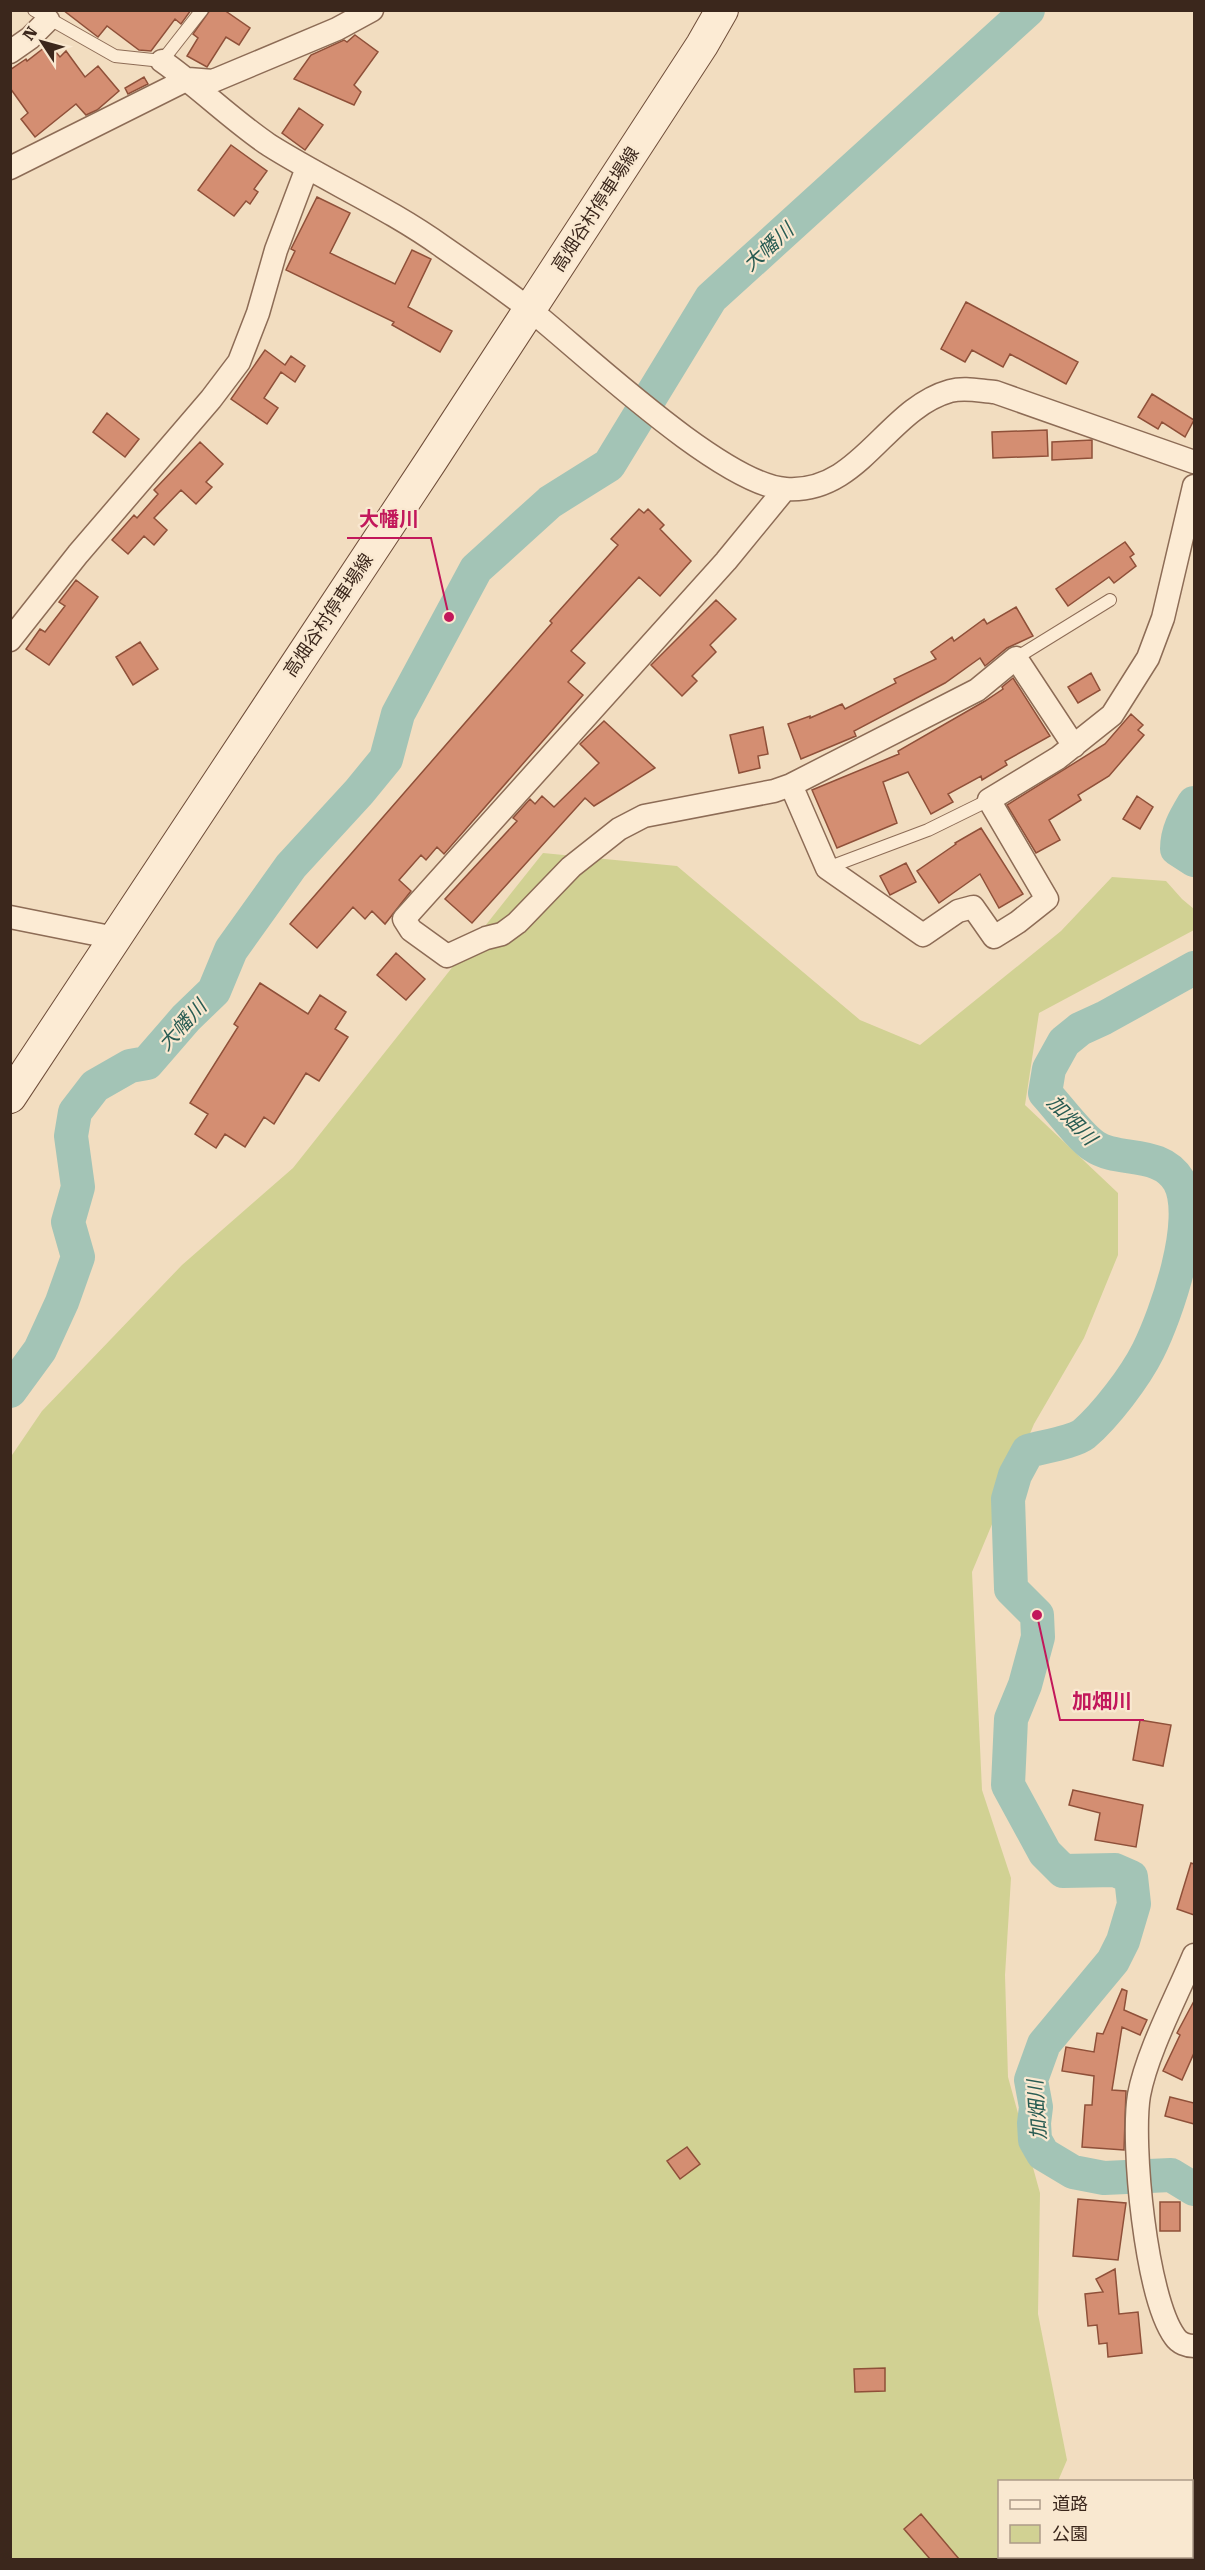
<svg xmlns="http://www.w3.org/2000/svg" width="1205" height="2570" viewBox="0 0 1205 2570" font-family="'Roboto Serif','Noto Sans JP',serif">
<rect width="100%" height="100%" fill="#f2ddc0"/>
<path fill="#d1d193" d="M543,853L677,866L860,1020L920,1045L1061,931L1112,877L1166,881L1182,899L1194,909V930L1039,1013L1025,1105L1118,1193V1255L1084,1338L1034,1424L972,1572L982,1790L1011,1878L1005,1975L1008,2077L1040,2193L1038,2314L1067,2460L1058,2481L1000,2482V2556L1033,2557L1032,2559L11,2560L10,1458L42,1411L182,1265L293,1168Z"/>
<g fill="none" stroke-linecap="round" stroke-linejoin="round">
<path stroke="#a3c4b6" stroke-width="34" d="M1194,803C1185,818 1177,831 1177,849L1194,860
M1194,968L1104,1018L1080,1029L1064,1042L1049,1069L1045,1093C1057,1106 1080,1137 1094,1146C1118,1163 1160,1149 1179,1181C1200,1219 1166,1315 1148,1351C1135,1377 1106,1415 1084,1434C1074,1442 1041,1447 1028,1451L1015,1475L1008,1499L1011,1589L1037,1615L1038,1637L1025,1685L1011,1719L1008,1785L1045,1853L1063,1871L1115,1870L1131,1877L1134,1904L1123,1941L1113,1961L1044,2044L1031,2080L1036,2107L1034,2123L1035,2140L1043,2154L1073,2172L1104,2178L1171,2175L1194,2189
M10,1391L40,1350L62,1302L78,1257L68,1222L78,1187L71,1136L75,1112L95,1086L130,1066L147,1063L186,1018L214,991L231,950L291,866L359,792L386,759L398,714L476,569L550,502L609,465L711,298L1028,10"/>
</g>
<path fill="#d48e72" stroke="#8f5039" stroke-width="1.5" d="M63,10H191L181,24L175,19L151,51L139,50L107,26L98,37Z
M210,10H224L250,28L239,45L226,37L207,67L187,56L198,38L193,34Z
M355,35L378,52L354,85L361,92L354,105L294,79L311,55L344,40L347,42Z
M49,44L60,57L66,51L85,77L98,66L119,91L97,110L86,115L76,104L35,137L21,119L28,113L10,88V70L26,59L27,61Z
M144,77L148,84L128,94L125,88Z
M299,108L323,125L305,150L282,133Z
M231,145L267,171L254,189L258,192L250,204L246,201L234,216L198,190Z
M317,197L350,213L330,253L395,284L412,250L431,259L408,307L452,331L440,352L392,325L394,322L286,270L295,251L291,249Z
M966,302L1078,362L1066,384L1010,354L1003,367L972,350L965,362L941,349Z
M265,350L285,365L291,356L305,366L295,382L281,372L264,398L278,408L267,424L231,399Z
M1152,394L1194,420L1185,437L1162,422L1158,429L1138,417Z
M107,413L139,439L125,457L93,432Z
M1047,430L1048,456L993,458L992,432Z
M1092,440V458L1052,460V442Z
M200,442L223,464L206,482L212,487L196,504L181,490L154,518L167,530L154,545L144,536L128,554L112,540L134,515L137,518L158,494L154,490Z
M639,509L644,513L648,509L664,525L660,529L691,561L660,596L639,577L571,651L585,663L568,682L583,695L444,854L437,847L426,860L421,855L399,880L411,891L385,924L372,911L365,919L353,907L317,948L290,924L552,623L550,621L618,545L611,539Z
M1125,542L1134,554L1130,557L1136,566L1114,583L1109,577L1068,606L1056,589Z
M76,580L98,597L49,665L26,649L40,629L45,632L65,606L59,602Z
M716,600L736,619L710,645L716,652L692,676L697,681L682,696L651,665Z
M1016,607L1033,636L1007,648L985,666L980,658L945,683L854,731L856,736L801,759L788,724L810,716V718L842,704L845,709L896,683L894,679L936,659L931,652L952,637L954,641L984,619L987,624Z
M140,642L158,669L133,685L116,657Z
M1091,673L1100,690L1078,703L1068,687Z
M1013,678L1050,736L1005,761L1007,765L982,780L981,776L948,794L953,802L931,814L908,772L883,782L897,823L837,848L812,790L899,754L898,751L985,701L1003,689L1002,687Z
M1131,714L1143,725L1138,730L1144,735L1109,776L1078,795L1081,800L1049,820L1060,840L1036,853L1007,805L1105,744Z
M604,721L655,768L594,806L585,798L472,923L445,899L517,821L513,818L530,799L535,804L542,796L554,807L599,763L580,744Z
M763,727L768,754L758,756L760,768L739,773L730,735Z
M1137,796L1153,807L1140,829L1123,819Z
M981,828L1023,894L999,908L980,874L939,903L917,871L956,844L955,843Z
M906,863L916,882L890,895L880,876Z
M396,953L425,979L406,1000L377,975Z
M260,983L308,1014L320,995L346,1012L335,1029L348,1037L319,1081L306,1073L274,1124L264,1117L245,1147L225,1134L216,1148L195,1134L208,1114L190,1103L238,1027L234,1024Z
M1140,1720L1171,1725L1163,1766L1133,1760Z
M1073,1790L1143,1805L1136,1847L1095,1840L1100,1813L1069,1805Z
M1191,1863L1194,1864V1915L1177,1909Z
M1122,1989L1127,1991L1124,2010L1147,2020L1140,2035L1122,2027L1112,2090L1126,2091L1124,2150L1082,2147L1085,2105H1092L1094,2076L1062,2071L1066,2047L1094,2052L1097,2033L1103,2034Z
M1194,2001V2053L1182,2080L1163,2071L1180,2035L1177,2033Z
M1170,2097L1194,2103V2124L1165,2116Z
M687,2147L700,2164L680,2179L667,2161Z
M1078,2199L1126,2203L1118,2260L1073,2256Z
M1160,2202H1180V2231H1160Z
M1115,2269L1119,2314L1138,2312L1142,2353L1108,2357L1107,2343L1099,2344L1097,2325L1088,2326L1085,2294L1103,2292L1096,2279Z
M885,2368V2391L855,2392L854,2369Z
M921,2514L959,2559H930L904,2529Z"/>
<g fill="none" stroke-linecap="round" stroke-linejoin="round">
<defs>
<path id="lane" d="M34,10L115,56L162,61L202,10
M1016,658L1110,600
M827,868L928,830L989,800"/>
<path id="street" d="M10,52L30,38L48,20
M162,61C199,87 232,120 269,145C326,181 389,208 443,247C472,267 501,287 529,309C583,352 722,485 786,489C860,494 886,409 950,391C965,387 980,391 995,392L1194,462
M10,168L188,79L213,81L337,29L372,10
M785,489L726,561L404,919L411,930L447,956L486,938L502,934L517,923L571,867L619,829L644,816L774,791L791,785L977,690L1016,658L1074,746
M10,640L78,554L211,399L239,362L258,313L276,250L307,168
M791,785L827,868L923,935L958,911L973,907L994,937L1018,922L1047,899L989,800L1058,758L1112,715L1148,658L1163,618L1194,486
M10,917L115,938
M1194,1955C1177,1996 1147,2052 1139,2095C1131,2143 1146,2298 1175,2337C1179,2343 1187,2346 1194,2346"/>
<path id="secondary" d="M10,1097L431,461L702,45L722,10"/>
</defs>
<use href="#lane" stroke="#8d6c56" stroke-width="14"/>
<use href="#street" stroke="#8d6c56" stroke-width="25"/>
<use href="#secondary" stroke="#6f4d39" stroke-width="34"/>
<use href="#lane" stroke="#fcebd4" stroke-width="12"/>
<use href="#street" stroke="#fcebd4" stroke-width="22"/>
<use href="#secondary" stroke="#fcebd4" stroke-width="32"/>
</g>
<g text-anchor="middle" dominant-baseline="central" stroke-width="4.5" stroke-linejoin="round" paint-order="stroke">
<g font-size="18" fill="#3b271c" stroke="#f9e8d0">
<text transform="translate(595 209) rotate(-57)">高畑谷村停車場線</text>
<text transform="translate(328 615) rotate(-56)">高畑谷村停車場線</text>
</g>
<g font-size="20" font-style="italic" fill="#295c53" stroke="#f9e8d0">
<text transform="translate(768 247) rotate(-42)">大幡川</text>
<text transform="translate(182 1025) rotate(-47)">大幡川</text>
<text transform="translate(1072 1120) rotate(46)">加畑川</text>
<text transform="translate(1037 2110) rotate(-94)">加畑川</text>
</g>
</g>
<path fill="none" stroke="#c2185b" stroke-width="2" d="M449 617L431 538H347M1037 1615L1060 1720H1144"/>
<g fill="#c2185b" stroke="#f9e8d0" stroke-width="2">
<circle cx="449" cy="617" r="6"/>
<circle cx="1037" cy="1615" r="6"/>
</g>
<g font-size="20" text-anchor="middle" font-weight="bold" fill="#c2185b" stroke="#f9e8d0" stroke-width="4.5" stroke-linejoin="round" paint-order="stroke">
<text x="389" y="526">大幡川</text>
<text x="1102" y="1708">加畑川</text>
</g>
<rect width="1205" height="2570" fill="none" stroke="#3b271c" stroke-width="24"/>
<rect x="998" y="2480" width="195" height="78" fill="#f9e8d0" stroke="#ad9b88" stroke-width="1.5"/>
<rect x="1010" y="2500" width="30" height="9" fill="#fcebd4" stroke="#ad9b88" stroke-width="1.5"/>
<text x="1052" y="2510" font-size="18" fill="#3b271c">道路</text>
<rect x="1010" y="2525" width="30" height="18" fill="#d1d193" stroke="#ad9b88" stroke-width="1.5"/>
<text x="1052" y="2540" font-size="18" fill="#3b271c">公園</text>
<g transform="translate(42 42) rotate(306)" stroke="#f9e8d0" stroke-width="4.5" paint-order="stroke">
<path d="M0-4.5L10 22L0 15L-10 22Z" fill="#3b271c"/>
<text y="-9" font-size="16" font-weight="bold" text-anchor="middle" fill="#3b271c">N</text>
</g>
</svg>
